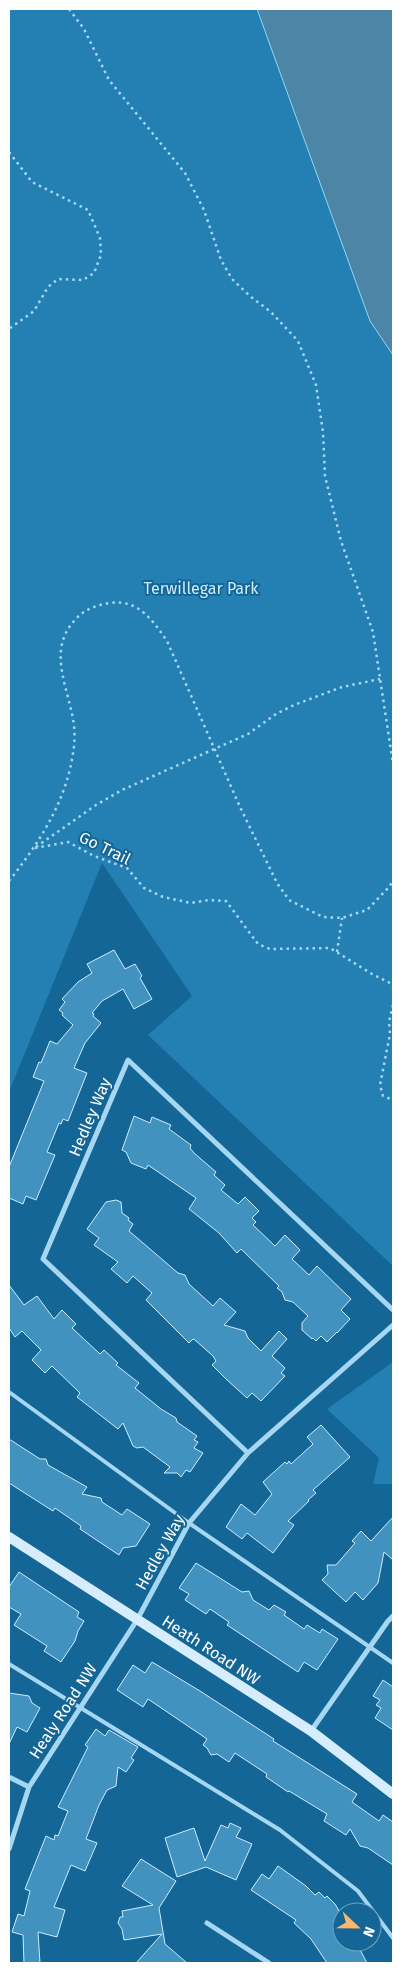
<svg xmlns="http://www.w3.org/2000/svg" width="402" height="1972" viewBox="0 0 402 1972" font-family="'Fira Sans',sans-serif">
<rect width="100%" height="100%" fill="#146696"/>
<path fill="#2480b3" d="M9,9H257L370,321L393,355V1266L148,1035L192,996L102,863L9,1092Z
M393,1362V1484H373L379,1458L327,1409Z"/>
<path fill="#4c85a6" stroke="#98d5f5" d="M257,9H393V355L370,321Z"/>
<path fill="#4292bf" stroke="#cdecfc" d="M114,950L125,969L135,964L142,976L140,978L152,999L134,1009L123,989L102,1001L92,1013L94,1014L93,1016L101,1023L85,1043L74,1068L87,1073L68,1121L63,1119L61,1124L59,1123L47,1152L55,1155L36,1200L26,1196L23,1204L9,1198V1167L44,1081L33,1077L39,1062L41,1063L50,1041L57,1044L73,1025L62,1015L63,1013L59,1010L65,1002L62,999L78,982L92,973L87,964Z
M134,1116L150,1123L152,1117L171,1125L169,1129L191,1145L190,1148L194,1153L216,1172L214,1175L225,1185L221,1190L238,1204L245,1197L259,1211L252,1218L256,1222L253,1225L275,1246L285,1235L300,1250L292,1259L309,1275L317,1266L351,1299L341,1310L350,1319L337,1333V1332L327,1342L321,1336L316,1341L313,1338L312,1339L302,1330V1323L308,1316L293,1302L285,1300L282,1292L277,1288L279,1286L241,1249L237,1253L219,1233L189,1209L196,1198L148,1165L146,1169L131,1163L126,1152L122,1150Z
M116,1200L121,1202L122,1213L129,1218L128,1220L133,1224L129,1231L178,1273L185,1275L189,1284L213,1306L220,1298L236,1312L224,1325L245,1331L248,1338L261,1351L279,1331L287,1339L272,1356L285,1368L281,1373L285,1376L261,1401L252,1393L247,1398L226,1379L212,1365L216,1361L213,1356L195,1340L193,1339L189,1343L146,1300L152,1293L133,1276L127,1283L111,1269L118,1262L94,1245L99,1238L87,1229L106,1202Z
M9,1285L24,1305L37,1296L54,1319L62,1310L76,1324L72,1328L100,1354L104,1350L118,1363L116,1365L139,1383L135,1388L161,1409L176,1418L177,1422L197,1436L194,1440L198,1442L194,1448L203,1453L190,1472L186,1470L181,1477L177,1473H164L170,1467L143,1447L137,1448L133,1446L123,1423L118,1429L77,1397L80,1393L52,1366L45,1373L32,1360L41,1350L22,1331L15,1337L9,1328Z
M321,1425L350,1457L313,1490L316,1493L308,1500L309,1501L288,1521L294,1525L273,1553L247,1533L242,1539L226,1527L241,1504L255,1515L272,1494L263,1482L285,1462L287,1464L289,1461L291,1464L313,1444L307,1437Z
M9,1439L40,1459H46L48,1465L87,1487L82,1494L101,1498L102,1502L122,1515L127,1509L150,1524L136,1546L123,1548L119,1555L80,1529L81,1526L55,1508L53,1511L9,1483Z
M393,1517V1560L384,1552L378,1583L363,1600L355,1592L346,1602L322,1580L328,1574L327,1565H336L355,1543L352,1541L361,1531L371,1541Z
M196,1563L242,1592L249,1591L253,1600L269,1610L274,1605L286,1612L284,1615L304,1629L307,1625L320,1633L322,1629L338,1639L317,1670L304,1662L298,1672L227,1625L229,1622L210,1609L206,1614L185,1600L189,1594L179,1588Z
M19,1572L79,1612L77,1617L84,1621L78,1631L75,1641L61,1662L44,1651L47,1646L14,1625L21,1614L9,1607V1587Z
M152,1662L200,1691L274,1739L273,1741L357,1794L352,1802L379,1821L383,1815L393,1822V1865L368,1848L360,1846L350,1829L346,1835L324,1821L327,1814L289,1791L288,1792L266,1777L267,1774L235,1753L229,1762L217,1754L211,1755L207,1748L203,1745L207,1739L179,1720L148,1699L143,1707L117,1690L133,1665L145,1673Z
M383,1680L393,1687V1730L375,1718L381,1708L376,1705L380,1700L373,1696Z
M9,1693L29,1696L32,1703L40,1708L27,1732L17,1727L9,1744Z
M96,1729L105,1736L109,1730L138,1747L131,1758L134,1760L126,1772L118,1767L116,1786L107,1790L99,1805L86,1839L97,1843L85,1871L71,1865L54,1907L65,1910L57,1937L38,1932L40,1963H24L23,1935L12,1932L18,1914L24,1916L30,1891L25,1889L46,1836L54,1840L55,1835L58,1836L68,1811L58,1807L88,1747L85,1745Z
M230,1823L241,1828L236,1837L252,1844L236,1880L206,1867L177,1877L165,1838L194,1828L205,1861L221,1825L228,1828Z
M141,1859L176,1881L159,1908L165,1944L187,1963H136L162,1934L124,1940L122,1929L118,1923L120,1917H123L122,1911L153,1905L122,1886Z
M278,1866L306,1886L315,1895L319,1892L325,1898L327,1896L335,1904L342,1916V1942H356L367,1963H327L311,1939L294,1923L296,1920L251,1890L262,1874L269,1879Z"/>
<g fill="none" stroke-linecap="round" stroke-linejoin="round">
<path stroke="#a6d7f2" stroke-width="2.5" stroke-dasharray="2.5 4" stroke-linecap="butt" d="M69,9L84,29L109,80L185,173L204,210L221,260L232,279L251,297L271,312L298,341L316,385L323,432L325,476L341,541L373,632L393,764
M9,152L32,182L88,210L100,238L101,255L94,273L83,280L58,279L48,287L34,311L9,329
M36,847L96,805L122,790L248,734L276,714L294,705L342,687L380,679
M35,848L68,842L94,856L127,868L144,888L163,897L191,903L209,900L226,901L258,944L270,949L330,948L372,974L390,983L393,987
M9,881C39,843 66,802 73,753C75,743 75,729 73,719C67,685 48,650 74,621C83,610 96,605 110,603C139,599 153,621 167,641L240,807L277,883L289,900L323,917L342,918L367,910L390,886L393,879
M337,952L342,918
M393,1005L389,1022L390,1034L380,1085L383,1096L393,1100"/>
<path stroke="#a6d7f2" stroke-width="4" d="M9,1392L189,1523L393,1663
M9,1664L280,1830L358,1891L393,1938"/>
<path stroke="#a6d7f2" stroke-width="5" d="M248,1453L43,1259L128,1060L393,1310
M311,1731L388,1621L393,1616
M9,1777L29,1787
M9,1849L29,1787L137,1620L189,1523L248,1453L393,1325
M207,1923L269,1963"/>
<path stroke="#d5edfc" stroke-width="10" d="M9,1537L311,1731L393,1794"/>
</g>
<g text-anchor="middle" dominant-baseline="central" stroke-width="4" stroke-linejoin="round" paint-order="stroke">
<g font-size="16" fill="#cdecfc" stroke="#146696">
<text x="201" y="588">Terwillegar Park</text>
</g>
<g font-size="16" fill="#fff" stroke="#146696">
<text transform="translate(105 848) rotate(26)">Go Trail</text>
<text transform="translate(90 1117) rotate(-67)">Hedley Way</text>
<text transform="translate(160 1552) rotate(-61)">Hedley Way</text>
<text transform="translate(211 1650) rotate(33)">Heath Road NW</text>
<text transform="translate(63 1711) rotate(-57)">Healy Road NW</text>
</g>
</g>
<rect width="402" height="1972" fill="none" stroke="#ffffff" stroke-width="20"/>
<g transform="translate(357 1927) rotate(112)"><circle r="24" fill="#146696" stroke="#72a3c0"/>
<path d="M0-4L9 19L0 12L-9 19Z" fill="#ffb667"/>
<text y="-8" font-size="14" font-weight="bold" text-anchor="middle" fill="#ffffff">N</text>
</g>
</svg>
